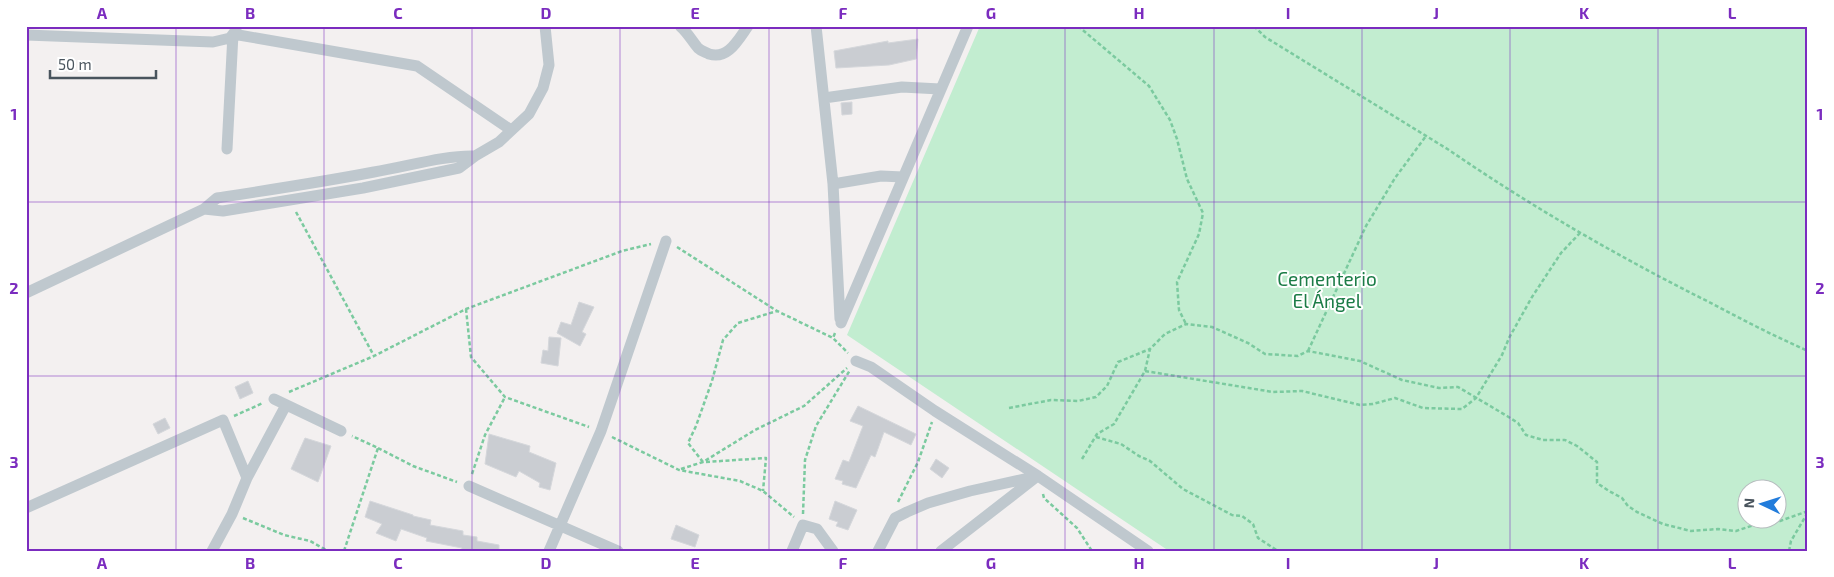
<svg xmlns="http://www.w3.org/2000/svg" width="1834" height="577" viewBox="0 0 1834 577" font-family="'Exo 2',sans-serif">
<rect width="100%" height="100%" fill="#f3f0f0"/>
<path fill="#c2edd0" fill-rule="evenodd" d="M980,26H1808V551H1169L847,335ZM1746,490H1776V520H1746Z"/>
<path fill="#cacdd2" stroke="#d5d7db" d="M918,39L916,59L889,65L836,68L834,51L888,41V43Z
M852,102V114L842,115L841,103Z
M579,302L594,307L582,332L586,334L580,346L557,333L561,322L571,325Z
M549,337L561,338L558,366L541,363L543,350L548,351Z
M248,381L253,393L240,399L235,387Z
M858,406L916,434L911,445L884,432L875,457L871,455L856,488L842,484L843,481L835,479L843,460L849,462L863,426L850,421Z
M165,418L170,428L158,434L153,424Z
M489,434L530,446L529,452L556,463L550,490L539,487L540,483L519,471L516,477L485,464Z
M305,438L331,446L318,482L291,469Z
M936,459L949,468L942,478L930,469Z
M370,501L413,515V516L431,520L430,525L463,531V535L477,537V541L499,545V551H461L462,548L426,541L427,538L401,529L396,541L376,533L382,524L365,517Z
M835,501L857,510L848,530L836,526L838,522L829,519Z
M676,525L699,535L695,547L671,539Z"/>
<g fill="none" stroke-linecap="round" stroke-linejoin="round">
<path stroke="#7bca9f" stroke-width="2.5" stroke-dasharray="4 2.5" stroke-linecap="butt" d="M1078,26L1149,86L1170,120L1177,139L1187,179L1203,213L1199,234L1177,282L1179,310L1186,324
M1254,26L1265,37L1449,150C1532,207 1619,257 1709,302C1741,319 1774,336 1808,351
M296,212L374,356
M677,247L777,311L833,338
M466,309L471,357L505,397L589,427
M835,333L833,338L848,353
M1308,351L1366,226L1395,178L1426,136
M1145,371L1273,392L1302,391L1360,405L1373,404L1395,398L1423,408L1462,409L1476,398L1502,355L1509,338L1532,297L1561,253L1580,233
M289,392L374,356L466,309L622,251L651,244
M1009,408L1051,400L1078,401L1096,397L1107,386L1118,362L1150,349
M234,416L263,403
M612,437L679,470L740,481L763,491L794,517
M1096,437L1121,444L1139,456L1150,461L1183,489L1232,515L1242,516L1253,524L1258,538L1278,551
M378,448L413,466L457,482
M1082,459L1097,434L1114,424L1145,371L1150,349L1165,334L1186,324L1212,327L1248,343L1265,354L1298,356L1308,351L1360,361L1402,380L1439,388L1458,387L1507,416L1518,423L1526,435L1543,440H1565L1577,446L1597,462V483L1609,491L1622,498L1628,506L1637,512L1663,524L1691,531L1718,529L1736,531L1763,522L1780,521L1808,511
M703,462L688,443L696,426L712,381L723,340L738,323L777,311
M706,462L766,458L763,491
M681,469L703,462L755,430L804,406L847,368
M472,474L485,435L505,397
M1043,494L1044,498L1077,528L1092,551
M898,502L918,462L932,422
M803,514L805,460L816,426L850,370
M243,518L284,535L310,541L328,551
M344,551L378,448L352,436
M1789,551L1791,541L1808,512"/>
<path stroke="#bfc8ce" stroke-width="11" d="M680,26C688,33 692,41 698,48C701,51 705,52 709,54C728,60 738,40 748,26
M816,26L833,184L840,319
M26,35L213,42L230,38L236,30V26
M824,98L902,87L940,89
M227,149L233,34L417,66L511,130
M833,184L881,176L903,177
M204,209L223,211L363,188L459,168L475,156L499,142L529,114L543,88L549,65L545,26
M26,293L204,209L217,198C269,190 322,182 374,172C406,167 444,155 475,156
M841,323L968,26
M856,361L871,367L935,411L1038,476L1148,551
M274,399L341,431
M247,478L286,405
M469,486L618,551
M26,508L223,420L247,478L232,514L212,551
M549,551L601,431L666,241
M792,551L803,525L817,529L833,551
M878,551L895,518L907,512L928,503L970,491L1038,476
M941,551L1035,478"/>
</g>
<path fill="none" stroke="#7b2cbf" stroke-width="1" stroke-opacity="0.55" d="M176,26V551M324,26V551M472,26V551M620,26V551M769,26V551M917,26V551M1065,26V551M1214,26V551M1362,26V551M1510,26V551M1658,26V551M26,202H1808M26,376H1808"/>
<g text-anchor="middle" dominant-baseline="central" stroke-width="4" stroke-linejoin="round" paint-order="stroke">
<g font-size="19" fill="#1c7c47" stroke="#fff">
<text x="1327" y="278">Cementerio<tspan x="1327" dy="22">El Ángel</tspan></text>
</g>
</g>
<rect width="1834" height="577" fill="none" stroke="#ffffff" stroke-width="55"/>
<g transform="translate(1762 504) rotate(274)"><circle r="24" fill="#ffffff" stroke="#b6bbbe"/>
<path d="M0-4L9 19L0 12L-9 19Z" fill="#227cdb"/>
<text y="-8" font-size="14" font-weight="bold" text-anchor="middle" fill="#49545d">N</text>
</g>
<path d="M50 70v8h106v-8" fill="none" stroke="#49545d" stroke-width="2.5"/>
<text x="58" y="70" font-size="15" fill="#49545d" stroke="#ffffff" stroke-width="4" paint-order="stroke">50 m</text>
<rect x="28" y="28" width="1778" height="522" fill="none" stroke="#7b2cbf" stroke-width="2"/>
<g font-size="16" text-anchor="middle" font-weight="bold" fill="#7b2cbf">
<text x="102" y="19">A</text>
<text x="250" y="19">B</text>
<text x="398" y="19">C</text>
<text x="546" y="19">D</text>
<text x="695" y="19">E</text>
<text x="843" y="19">F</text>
<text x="991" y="19">G</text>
<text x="1139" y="19">H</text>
<text x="1288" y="19">I</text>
<text x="1436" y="19">J</text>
<text x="1584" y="19">K</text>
<text x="1732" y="19">L</text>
<text x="14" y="120">1</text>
<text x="1820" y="120">1</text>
<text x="14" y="294">2</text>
<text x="1820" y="294">2</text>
<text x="14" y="468">3</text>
<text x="1820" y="468">3</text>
<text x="102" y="569">A</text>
<text x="250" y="569">B</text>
<text x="398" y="569">C</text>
<text x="546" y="569">D</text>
<text x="695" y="569">E</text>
<text x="843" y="569">F</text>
<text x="991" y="569">G</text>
<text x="1139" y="569">H</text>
<text x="1288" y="569">I</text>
<text x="1436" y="569">J</text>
<text x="1584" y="569">K</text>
<text x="1732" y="569">L</text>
</g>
</svg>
